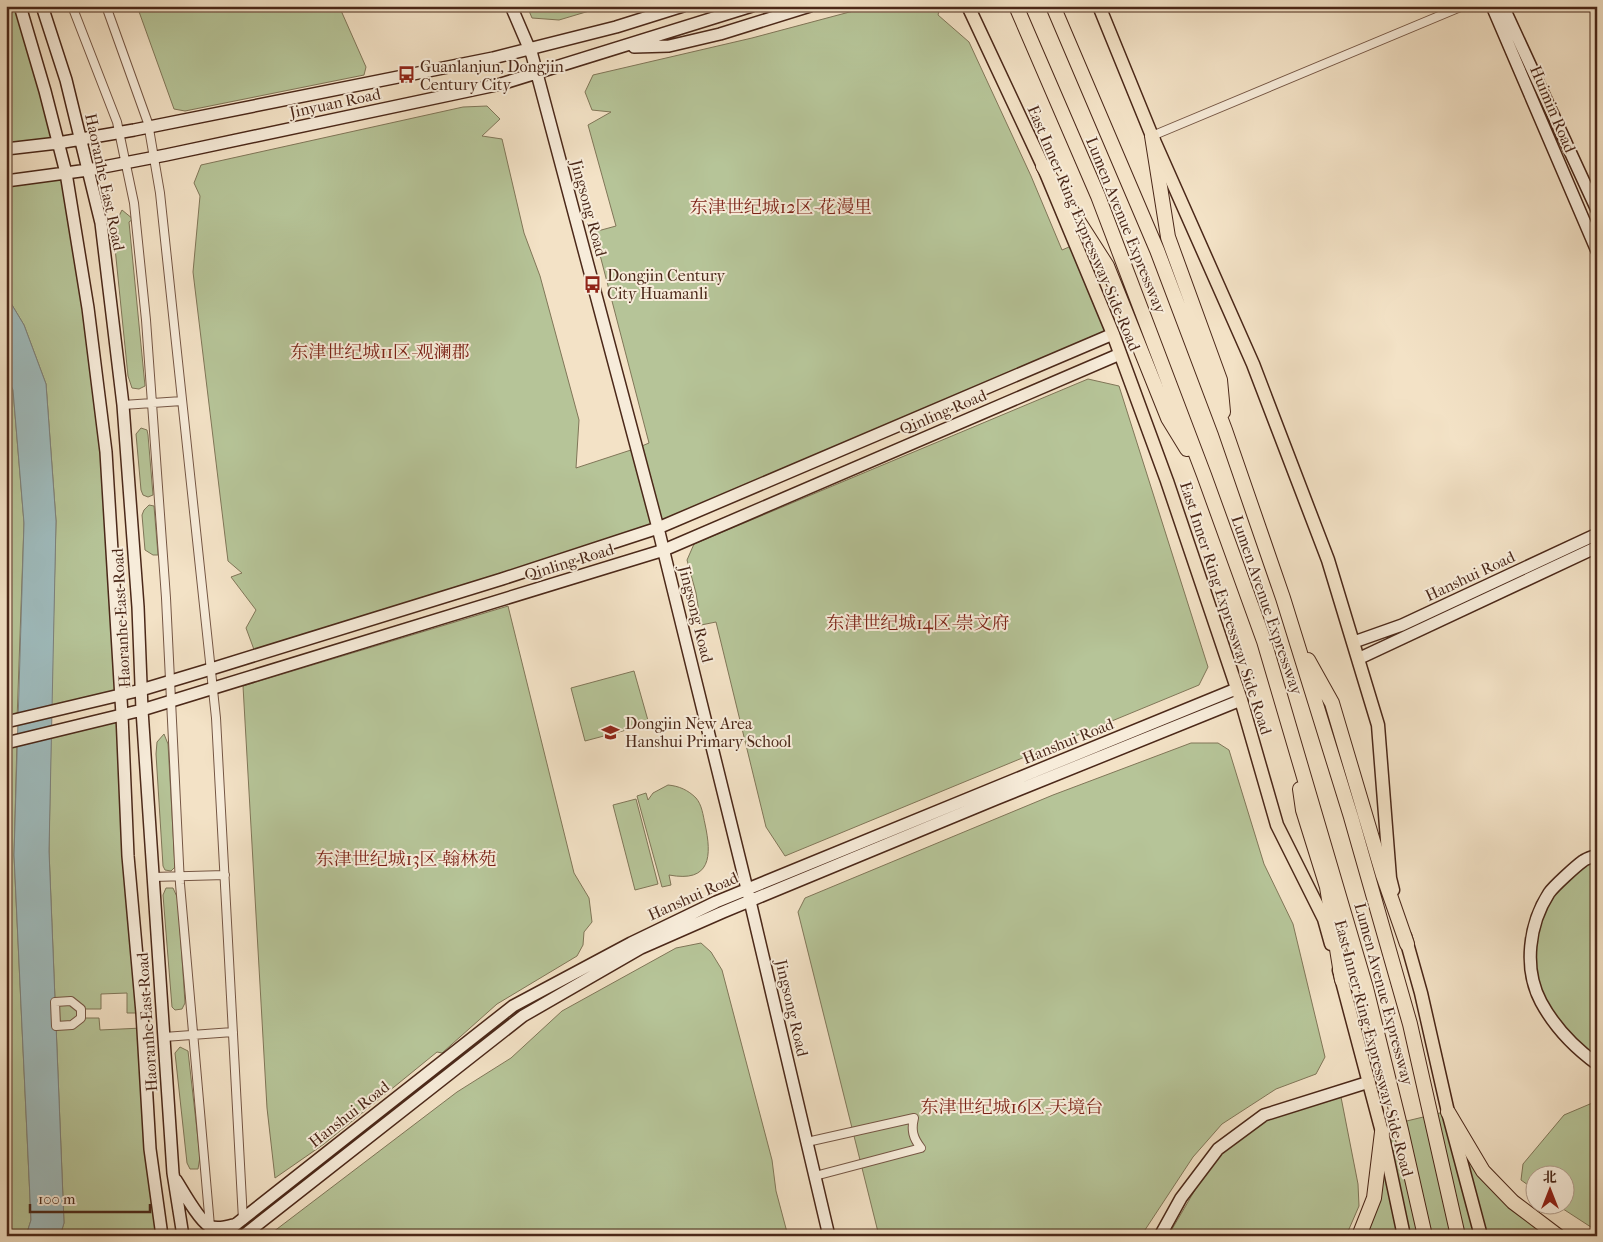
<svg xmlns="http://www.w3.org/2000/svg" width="1603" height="1242" viewBox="0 0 1603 1242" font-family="'IM FELL French Canon','Noto Serif SC',serif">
<rect width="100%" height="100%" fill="#f3e2c6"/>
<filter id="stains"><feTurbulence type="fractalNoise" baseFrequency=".004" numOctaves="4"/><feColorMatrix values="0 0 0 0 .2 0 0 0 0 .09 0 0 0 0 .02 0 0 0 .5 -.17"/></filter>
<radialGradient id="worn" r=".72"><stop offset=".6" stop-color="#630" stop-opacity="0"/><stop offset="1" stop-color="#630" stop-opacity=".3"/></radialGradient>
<path fill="#b6c498" stroke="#807658" d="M6,6H20L58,143L6,149Z
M137,6H339L366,67L364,75L185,111L174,109Z
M527,6H606L559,20L532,18Z
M872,6H940L938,15L969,42L1031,176L1062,250L1076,244L1113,334L658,528L256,655L246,628L256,610L231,577L242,573L228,561L193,272L200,196L194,183L201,165L463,107L487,106L500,119L482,136L502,139L524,233L540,276L579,420L576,468L637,448L649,443L594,232L616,226L588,125L611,112L592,110L585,92L593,75L752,38Z
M66,173L106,452L120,695L51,711L56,521L46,384L24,325L6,295V181Z
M122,210L133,219L129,222L145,386L139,389L132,388L128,376L114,238L115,224Z
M6,375L13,390L24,523L17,720L6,722Z
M1088,379L1119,386L1208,667L1199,685L785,856L766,827L716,622L701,625L696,593L687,560L694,544Z
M141,428L147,430L148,435L153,495L148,497L143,495L141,490L136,434Z
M149,505L154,506L158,555H153L145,550L142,515L144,510Z
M508,606L574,873L589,898L592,922L584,932L583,945L577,956L497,1004L442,1053L437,1052L324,1144L275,1178L267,1108L243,686Z
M634,671L649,724L585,741L571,688Z
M122,715L142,1013H127V993L101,994V1009H81V1018H99L100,1030L142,1028L162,1236H60L64,1223L49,851L51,732Z
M164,734L168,744L175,867L171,871L165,870L163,866L156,754L157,742Z
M17,741L14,855L31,1220L26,1236H6V743Z
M1191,743H1218L1229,750L1264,864L1293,924L1325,1057L1316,1074L1276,1089L1222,1124L1193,1157L1141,1236H879L798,912L805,898L1053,795Z
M668,785C679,786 688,790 696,798C702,805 703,815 705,824C712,856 711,883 669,875L671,885L662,887L637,796L646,793L648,800L653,793Z
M636,799L658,884L635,890L613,805Z
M1597,855V1064L1557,1026L1530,969L1533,926L1550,891Z
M166,888H173L178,899L185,1003L182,1009L175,1010L172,1007L163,895Z
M701,943L711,952L722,970L772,1160L776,1191L788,1236H274L273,1232L457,1092L511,1058L562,1011L676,948Z
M180,1047L188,1051L200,1157L198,1169H190L187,1163L175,1053Z
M1340,1092L1358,1184L1359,1206L1346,1236H1168L1202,1178L1221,1153L1264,1121Z
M1597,1101V1231L1557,1205L1566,1204V1174H1536L1535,1190L1521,1180L1523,1164L1564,1115Z
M1444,1112L1471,1156L1550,1236H1364L1386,1126Z"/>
<path fill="#9fbcbe" stroke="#7d817c" d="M6,295L24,325L46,384L56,521L49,851L64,1223L60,1236H26L31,1220L14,855L24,523L13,390L6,375Z"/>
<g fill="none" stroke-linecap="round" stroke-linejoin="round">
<defs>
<path id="street" d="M72,6L117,122L134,203L146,320L166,598L180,884L210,1226
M106,6L148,123L160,193L216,718L243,1220
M1152,136L1463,6
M123,405L182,401
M153,877L225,875
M71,1001L81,1009V1018L72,1025L56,1026L55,1002Z
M164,1037L233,1032
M807,1142L914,1118C911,1130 913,1138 921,1148L815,1176"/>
<path id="secondary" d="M20,6L45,91L66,173L88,308L106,452L122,715L128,856L142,1013L150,1149L162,1236
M42,6L66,80L101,223L123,405L138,607L142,710L173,1173L183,1236
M511,6L532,55L658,528L750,901L829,1236
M1492,6L1597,251
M1503,6L1597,210
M634,47L669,46L720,34L810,6
M6,149L58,143L134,130L493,58L616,27L683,6
M6,181L88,170L166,155L501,84L752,6
M1354,642L1402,625L1597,534
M1360,658L1597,547
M6,722L141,690L211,669L502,579L658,528L1113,334
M6,743L142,710L664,550L1120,354
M1597,855C1592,857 1587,858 1583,861C1576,866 1554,886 1549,893C1529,924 1523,968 1541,1002C1554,1026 1575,1048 1597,1064
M176,1180C183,1191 198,1219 209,1226C216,1229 226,1227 233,1225
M221,1236L513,1006L631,943L716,902L1236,689
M243,1236L523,1016L641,948L723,912L996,799L1241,700
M1160,1236L1181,1198L1218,1149L1264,1115L1369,1082"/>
<path id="primary" d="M968,6L1043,166L1113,334L1167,481L1241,700L1277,825L1324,919L1331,944
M1099,6L1152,136L1253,364L1328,560L1378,725L1390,878L1393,890
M1405,936L1421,993L1448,1112L1481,1236
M1339,970L1382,1132L1404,1236"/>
<path id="highway" d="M1016,6L1098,196L1204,475L1264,641L1366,988L1401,1130L1425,1236
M1053,6L1157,250L1225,430L1283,598L1351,817L1410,1024L1458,1236
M1152,136L1168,237L1220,380L1223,412
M1043,166L1107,266L1168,418L1187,449
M1308,660L1332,703L1383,875L1407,944
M1300,789L1303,810L1327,887L1342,980
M1448,1112L1483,1171L1513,1202L1558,1236
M1359,1236L1374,1198L1382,1132"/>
</defs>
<use href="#street" stroke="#755644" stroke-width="10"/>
<use href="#secondary" stroke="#4b2819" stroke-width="14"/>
<use href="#primary" stroke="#4b2819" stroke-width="15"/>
<use href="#highway" stroke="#4b2819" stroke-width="16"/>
<use href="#street" stroke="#f7ecda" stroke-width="8"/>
<use href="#secondary" stroke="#f7ecda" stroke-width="11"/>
<use href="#primary" stroke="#f3e2c6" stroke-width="12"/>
<use href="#highway" stroke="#f3e2c6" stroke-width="14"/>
</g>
<defs>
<symbol id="bus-bare" viewBox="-9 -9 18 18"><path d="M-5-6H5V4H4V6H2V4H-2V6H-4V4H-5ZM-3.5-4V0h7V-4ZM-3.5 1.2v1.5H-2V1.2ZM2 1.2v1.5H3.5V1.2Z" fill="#8f2418" stroke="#f7ecda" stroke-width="2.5" paint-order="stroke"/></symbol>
<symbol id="school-bare" viewBox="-9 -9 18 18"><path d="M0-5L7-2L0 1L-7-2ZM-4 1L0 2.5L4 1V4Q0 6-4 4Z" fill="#8f2418" stroke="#f7ecda" stroke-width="2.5" paint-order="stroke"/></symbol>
</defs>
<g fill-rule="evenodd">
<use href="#bus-bare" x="394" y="62" width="25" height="25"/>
<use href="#bus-bare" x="580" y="272" width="25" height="25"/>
<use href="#school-bare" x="598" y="720" width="25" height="25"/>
</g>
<g text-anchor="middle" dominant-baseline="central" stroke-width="4" stroke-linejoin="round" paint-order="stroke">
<g font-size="16" fill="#4b2819" stroke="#f7ecda" text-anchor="start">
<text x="420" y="66">Guanlanjun, Dongjin<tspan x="420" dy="18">Century City</tspan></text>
<text x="607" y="275">Dongjin Century<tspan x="607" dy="18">City Huamanli</tspan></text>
<text x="625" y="723">Dongjin New Area<tspan x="625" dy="18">Hanshui Primary School</tspan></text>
</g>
<g font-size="16" fill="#4b2819" stroke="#f7ecda">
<text transform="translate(335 103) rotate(-12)">Jinyuan Road</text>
<text transform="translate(1553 109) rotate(67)">Huimin Road</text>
<text transform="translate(105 182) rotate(78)">Haoranhe East Road</text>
<text transform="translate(589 208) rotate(75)">Jingsong Road</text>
<text transform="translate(1126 225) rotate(68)">Lumen Avenue Expressway</text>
<text transform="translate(1084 228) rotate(67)">East Inner Ring Expressway Side Road</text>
<text transform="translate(943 412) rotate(-23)">Qinling Road</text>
<text transform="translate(569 562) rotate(-17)">Qinling Road</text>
<text transform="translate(1470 576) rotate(-25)">Hanshui Road</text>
<text transform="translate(1267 605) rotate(71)">Lumen Avenue Expressway</text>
<text transform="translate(1226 608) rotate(72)">East Inner Ring Expressway Side Road</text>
<text transform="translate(696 614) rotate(76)">Jingsong Road</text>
<text transform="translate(121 618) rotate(-93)">Haoranhe East Road</text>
<text transform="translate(1068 741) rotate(-22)">Hanshui Road</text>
<text transform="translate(693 896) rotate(-24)">Hanshui Road</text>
<text transform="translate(1384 994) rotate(75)">Lumen Avenue Expressway</text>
<text transform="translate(792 1008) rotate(77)">Jingsong Road</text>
<text transform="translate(147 1022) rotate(-94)">Haoranhe East Road</text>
<text transform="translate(1374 1048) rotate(75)">East Inner Ring Expressway Side Road</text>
<text transform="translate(349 1114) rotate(-38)">Hanshui Road</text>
</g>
<g font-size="18" fill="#7a1f14" stroke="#f7ecda">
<text x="781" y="207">东津世纪城12区-花漫里</text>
<text x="380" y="352">东津世纪城11区-观澜郡</text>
<text x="918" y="623">东津世纪城14区-崇文府</text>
<text x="406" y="859">东津世纪城13区-翰林苑</text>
<text x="1012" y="1107">东津世纪城16区-天境台</text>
</g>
</g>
<rect width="1603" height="1242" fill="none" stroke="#f3e2c6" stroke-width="25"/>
<rect x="8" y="8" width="1588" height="1227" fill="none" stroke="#4b2819" stroke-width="2.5"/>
<rect x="12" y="12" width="1578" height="1217" fill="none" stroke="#4b2819"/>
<g transform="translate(1550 1190)"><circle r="24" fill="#f7ecda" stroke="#b29e8d"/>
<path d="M0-4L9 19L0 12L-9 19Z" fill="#8f2418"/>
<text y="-8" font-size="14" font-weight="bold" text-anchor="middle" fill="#4b2819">北</text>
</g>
<path d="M30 1204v8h120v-8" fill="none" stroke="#4b2819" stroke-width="2.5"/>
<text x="38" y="1204" font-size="15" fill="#4b2819" stroke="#f7ecda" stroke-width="4" paint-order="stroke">100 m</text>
<rect width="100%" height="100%" filter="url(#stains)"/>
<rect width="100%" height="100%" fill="url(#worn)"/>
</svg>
